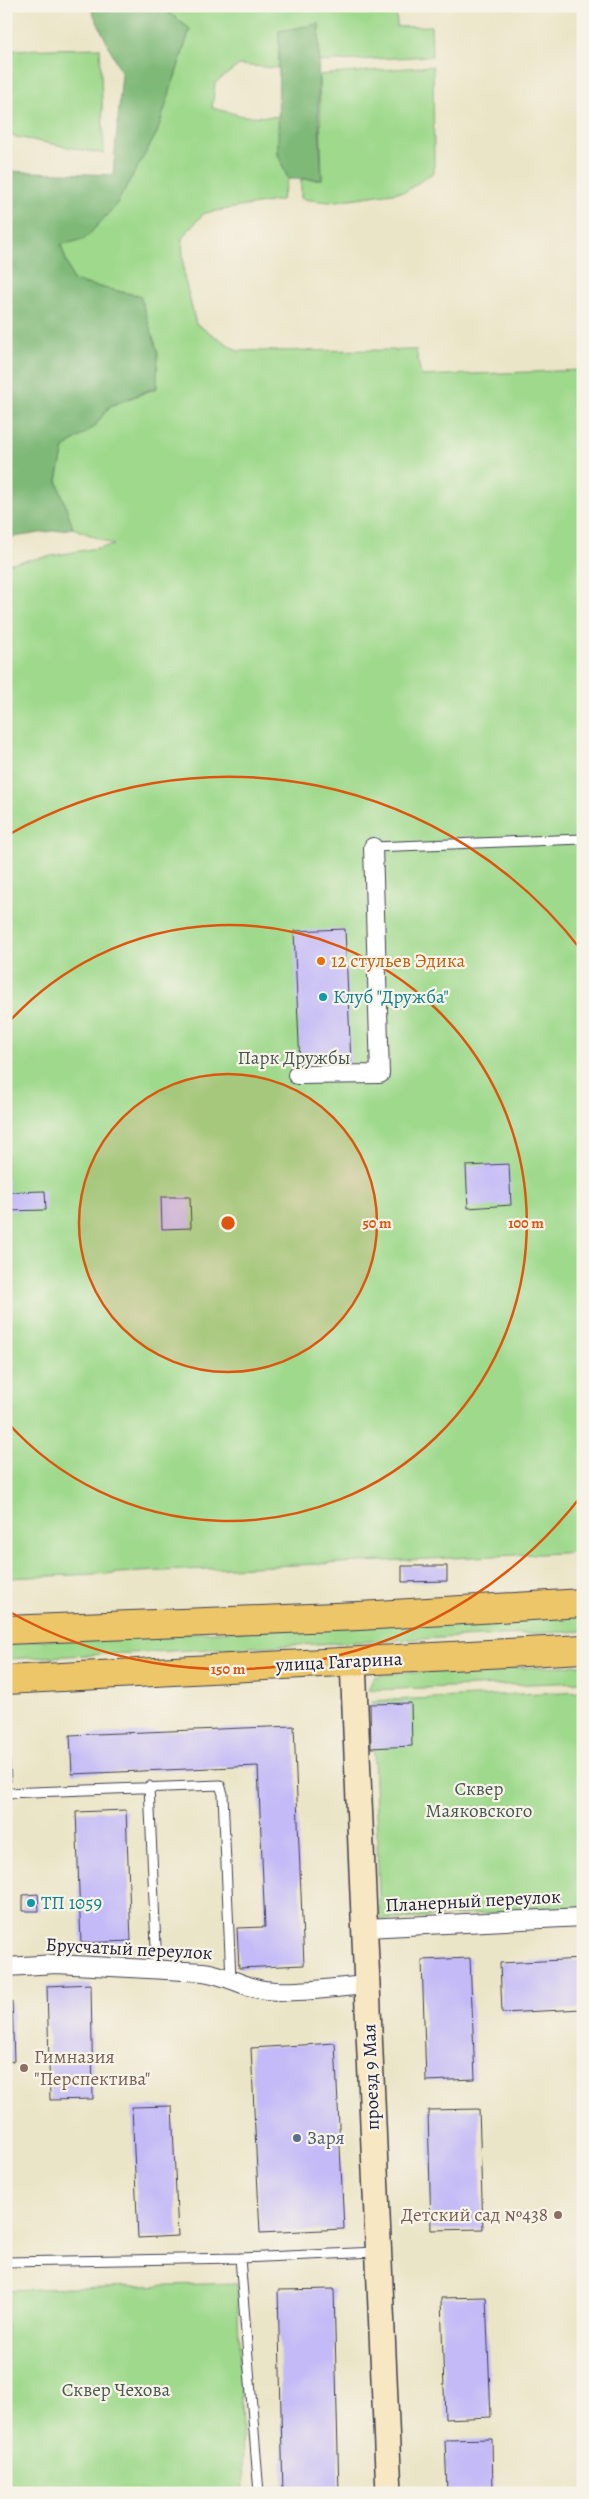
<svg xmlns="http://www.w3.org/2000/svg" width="589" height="2499" viewBox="0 0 589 2499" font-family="Alegreya,serif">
<rect width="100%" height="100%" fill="#f7f3e8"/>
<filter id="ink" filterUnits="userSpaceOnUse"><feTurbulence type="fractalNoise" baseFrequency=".02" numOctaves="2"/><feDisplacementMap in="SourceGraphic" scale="10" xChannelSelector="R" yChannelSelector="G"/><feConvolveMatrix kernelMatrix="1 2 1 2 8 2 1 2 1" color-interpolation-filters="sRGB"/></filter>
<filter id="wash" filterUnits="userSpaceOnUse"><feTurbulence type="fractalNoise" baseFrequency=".0096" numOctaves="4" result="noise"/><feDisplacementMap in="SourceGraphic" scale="20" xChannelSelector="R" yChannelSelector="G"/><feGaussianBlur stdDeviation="1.12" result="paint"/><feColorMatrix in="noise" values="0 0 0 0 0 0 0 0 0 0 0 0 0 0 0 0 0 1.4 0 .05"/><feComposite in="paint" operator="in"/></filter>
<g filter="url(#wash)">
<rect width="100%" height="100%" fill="#ebe5c7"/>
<path fill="#9fd98c" stroke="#607e64" d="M176,6H396L397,27L431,26L432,56L319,62V24L279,32V68L239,65L215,83L212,108L243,116L279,117L278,154L288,179L281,200L204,213L182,238L184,277L196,324L238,351L416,350L421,376L583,370V1552L6,1578V564L114,545L73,528L57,480L64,448L94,427L110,406L157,388L140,296L73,281L60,244L85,239L175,77L190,29L163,8Z
M100,48L104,154L6,135V50Z
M433,66L434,172L406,191L329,202L301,199V179H322L319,75Z
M583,1615V1631L6,1659V1642Z
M583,1665V1682L368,1690L374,1677L386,1674Z
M583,1691V1907L380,1920L372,1701Z
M237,2283L244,2493H6V2290Z"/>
<path fill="#7fb978" stroke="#506e5a" d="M163,8L190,29L157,133L116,205L85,239L61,245L73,281L140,296L158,352L157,387L110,406L94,427L64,448L57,480L73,528L6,538V171L113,175L122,74L91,9Z
M319,24L318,108L322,179H288L278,154L279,31Z"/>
<g id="blocks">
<path fill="#c3baf7" d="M345,929L351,1063L300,1065L294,931Z
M509,1164L511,1205L468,1208L466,1166Z
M6,1180H8L9,1192L45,1191L46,1210L6,1211Z
M161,1197H190L191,1228L162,1229Z
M402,1566H447V1581L402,1582Z
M411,1703L412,1746L371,1748L370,1704Z
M294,1726L304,1965L239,1968L237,1928L265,1927L258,1766L72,1774L70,1735Z
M6,1740H9L11,1782H6Z
M126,1810L131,1941L81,1943L76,1812Z
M38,1894L39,1911H23V1895Z
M470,1958L475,2079L426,2081L422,1960Z
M583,1959V2009L502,2013L500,1963Z
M91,1984L93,2099L50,2100L47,1986Z
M6,2002H12L14,2061L6,2062Z
M335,2043L344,2229L260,2233L251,2048Z
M172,2106L178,2236L138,2238L132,2107Z
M479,2109L483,2229L431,2230L428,2110Z
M334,2289L339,2493H283L278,2290Z
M486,2297L491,2417L445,2419L441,2298Z
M492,2439L493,2493H447L445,2440Z"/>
</g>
</g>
<g filter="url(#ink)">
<use href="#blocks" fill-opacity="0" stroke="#403f50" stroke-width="1"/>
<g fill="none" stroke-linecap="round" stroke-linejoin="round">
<defs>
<path id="lane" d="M373,847L583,839
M149,1786L157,1970
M6,1793L220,1785L223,1794L231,1979
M6,2262L240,2258
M259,2493L240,2258L376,2252"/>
<path id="street" d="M297,1075L380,1074L373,847
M366,1928L583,1917
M6,1967L56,1964L203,1972C223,1974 240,1985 259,1989C292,1995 334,1987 368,1985"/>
<path id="secondary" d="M353,1662L389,2493"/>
<path id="primary" d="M6,1630L359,1616L583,1603
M6,1680L583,1649"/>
</defs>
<use href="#lane" stroke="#403f50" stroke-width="11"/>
<use href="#street" stroke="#403f50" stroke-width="20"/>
<use href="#secondary" stroke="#403f50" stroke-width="28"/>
<use href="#primary" stroke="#403f50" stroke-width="30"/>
<use href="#lane" stroke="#fff" stroke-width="9"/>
<use href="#street" stroke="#fff" stroke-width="18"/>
<use href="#secondary" stroke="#f7e8c3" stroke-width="25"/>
<use href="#primary" stroke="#ecc669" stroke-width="28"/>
</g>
</g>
<circle cx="228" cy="1223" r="149" fill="#de560e" fill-opacity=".12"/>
<g fill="none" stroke="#de560e" stroke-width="2.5">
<circle cx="228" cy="1223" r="149"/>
<path d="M7 1024A298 298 0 1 1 7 1422"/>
<path d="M582 1495A446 446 0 0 1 8 1611M8 835A446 446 0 0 1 582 951"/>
</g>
<circle fill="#e8710a" stroke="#f7f3e8" stroke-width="2" cx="321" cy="961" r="5"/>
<g fill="#0f9aa8" stroke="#f7f3e8" stroke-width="2">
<circle cx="323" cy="997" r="5"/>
<circle cx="31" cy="1903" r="5"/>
</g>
<g fill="#8d6e63" stroke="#f7f3e8" stroke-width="2">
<circle cx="24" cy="2068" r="5"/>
<circle cx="558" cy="2215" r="5"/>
</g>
<circle fill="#5c6f8a" stroke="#f7f3e8" stroke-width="2" cx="297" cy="2138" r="5"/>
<g text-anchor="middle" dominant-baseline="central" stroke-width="4.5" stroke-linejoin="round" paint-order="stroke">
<g font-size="19" fill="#c56008" stroke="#f7f3e8" text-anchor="start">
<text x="331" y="961">12 стульев Эдика</text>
</g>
<g font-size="19" fill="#0d838f" stroke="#f7f3e8" text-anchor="start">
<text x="333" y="997">Клуб "Дружба"</text>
<text x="41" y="1903">ТП 1059</text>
</g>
<g font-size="19" fill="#485953" stroke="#f7f3e8">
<text x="294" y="1058">Парк Дружбы</text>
<text x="479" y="1789">Сквер<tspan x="479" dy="22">Маяковского</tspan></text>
<text x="116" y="2390">Сквер Чехова</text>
</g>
<g font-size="19" fill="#22223b" stroke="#f7f3e8">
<text transform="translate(339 1662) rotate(-3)">улица Гагарина</text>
<text transform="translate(473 1901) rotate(-3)">Планерный переулок</text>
<text transform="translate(129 1949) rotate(3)">Брусчатый переулок</text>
<text transform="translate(371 2077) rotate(-92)">проезд 9 Мая</text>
</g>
<g font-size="19" fill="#785e54" stroke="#f7f3e8" text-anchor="start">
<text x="34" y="2057">Гимназия<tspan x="34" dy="22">"Перспектива"</tspan></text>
<text x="548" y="2215" text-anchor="end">Детский сад №438</text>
</g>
<g font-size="19" fill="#4e5e75" stroke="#f7f3e8" text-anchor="start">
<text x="307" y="2138">Заря</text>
</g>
</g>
<circle cx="228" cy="1223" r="8" fill="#de560e" stroke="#f7f3e8" stroke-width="2.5"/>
<g font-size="15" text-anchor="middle" font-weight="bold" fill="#de560e" stroke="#f7f3e8" stroke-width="4.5" stroke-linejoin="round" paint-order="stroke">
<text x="377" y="1228">50 m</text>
<text x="526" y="1228">100 m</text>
<text x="228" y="1674">150 m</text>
</g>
<rect width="589" height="2499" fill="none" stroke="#f7f3e8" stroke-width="25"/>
</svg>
